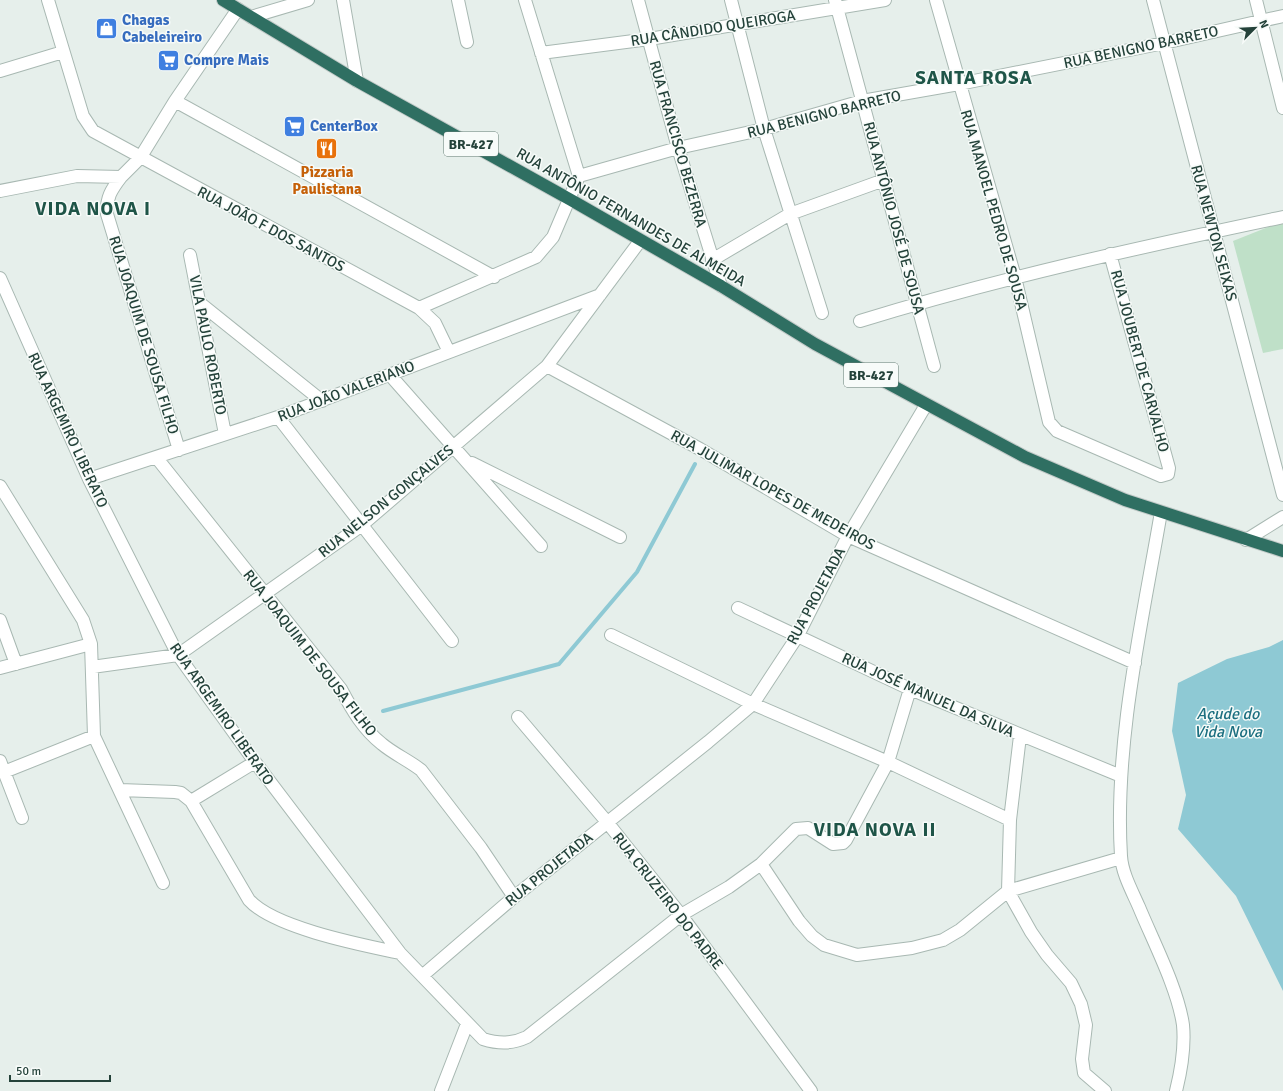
<svg xmlns="http://www.w3.org/2000/svg" width="1283" height="1091" viewBox="0 0 1283 1091" font-family="Signika,sans-serif">
<rect width="100%" height="100%" fill="#e6efeb"/>
<path fill="#bfe0c8" d="M1283,221V349L1263,353L1233,241Z"/>
<path fill="#8ec9d4" d="M1283,640V991L1236,896L1178,829L1186,795L1172,731L1178,683L1227,659L1269,647Z"/>
<g fill="none" stroke-linecap="round" stroke-linejoin="round">
<path stroke="#8ec9d4" stroke-width="4" d="M383,711L559,664L637,572L695,464"/>
<defs>
<path id="minor" d="M48,0L83,116L93,131L419,308L435,323L449,352
M343,0L357,81
M458,0L467,42
M638,0L678,148L721,286
M731,0L764,129L822,313
M835,0L934,366
M936,0L1015,277L1049,422L1057,431L1161,476L1168,474L1169,468L1110,254
M1153,0L1283,495
M1256,0L1283,108
M251,17L308,0
M541,53L649,39L885,0
M0,71L63,52
M175,101L494,277
M579,176L678,148L764,129L862,101L959,84L1164,43L1283,16
M121,177C111,190 106,198 107,214L179,450
M0,191L77,176L121,177L140,158L175,101L238,9
M190,255L225,434
M712,260L790,214L884,180
M0,278L89,479L178,655L255,762L400,953L483,1039C499,1044 512,1044 527,1037L681,915L729,887L761,864L796,829L808,828L833,844L843,843L846,840L888,762L910,689
M201,304L322,401
M419,308L536,257L553,237L579,176L525,0
M860,321C999,278 1141,247 1283,217
M547,366L700,449L848,536L1135,663
M390,375L541,546
M278,417L452,641
M156,457L341,689C352,710 363,729 382,744C394,754 408,760 421,770L481,848L514,897
M472,463L620,537
M89,479L278,417L600,295
M0,486L83,620L91,644L94,736L163,883
M1161,512C1142,623 1114,743 1121,856C1122,873 1132,891 1139,907C1153,941 1178,989 1183,1025C1185,1046 1181,1071 1176,1091
M1246,540L1283,517
M738,608L910,689L1121,776
M0,620L16,664
M611,635L753,704L888,762L1010,820
M92,667L178,655L362,525L547,366L640,241
M0,668L91,644
M518,717L607,822L681,915L811,1091
M1020,736L1010,820L1008,891L1031,932L1047,955L1071,983L1081,1004L1086,1025L1082,1059L1084,1073L1105,1091
M0,761L22,818
M4,772L94,736
M120,790L175,792L181,793L191,801L255,762
M191,801L249,900C274,928 362,945 400,953
M761,864L799,921L812,936L824,945L857,955L912,948L943,940L960,930L1008,891L1121,858
M422,976L514,897L708,742L753,704L797,637L848,536L926,405
M441,1091L467,1024"/>
<path id="highway" d="M223,0L357,81L571,200L721,286L815,344L1025,457L1125,500L1283,551"/>
</defs>
<use href="#minor" stroke="#a8b8b2" stroke-width="14"/>
<use href="#highway" stroke="#c2cac8" stroke-width="14"/>
<use href="#minor" stroke="#fff" stroke-width="12"/>
<use href="#highway" stroke="#2f6f62" stroke-width="12"/>
</g>
<defs>
<symbol id="shop-square" viewBox="-11 -11 22 22"><rect x="-9" y="-9" width="18" height="18" rx="4" fill="#3f7fe0" stroke="#f7fbf9"/><path d="M-5-2.5h2.3a2.7 3.5 0 0 1 5.4 0H5L5.5 6h-11ZM-1.5-2.5h3a1.5 2.3 0 0 0-3 0Z" fill="#fff"/></symbol>
<symbol id="supermarket-square" viewBox="-11 -11 22 22"><rect x="-9" y="-9" width="18" height="18" rx="4" fill="#3f7fe0" stroke="#f7fbf9"/><path d="M-6-5.5h2.5l.6 2H6L4.5 2H-2.5L-4.4-4H-6ZM-1.5 3.2a1.3 1.3 0 1 0 .1 0ZM3 3.2a1.3 1.3 0 1 0 .1 0Z" fill="#fff"/></symbol>
<symbol id="restaurant-square" viewBox="-11 -11 22 22"><rect x="-9" y="-9" width="18" height="18" rx="4" fill="#e8710a" stroke="#f7fbf9"/><path d="M-5-6h1v4h1v-4h1v4h1v-4h1v5L-1.5 .5V6h-2V.5L-5-1ZM5-6V6H3V1.5H1.5Q1.5-4 5-6Z" fill="#fff"/></symbol>
</defs>
<g fill-rule="evenodd">
<use href="#shop-square" x="94" y="16" width="25" height="25"/>
<use href="#supermarket-square" x="156" y="48" width="25" height="25"/>
<use href="#supermarket-square" x="282" y="114" width="25" height="25"/>
<use href="#restaurant-square" x="314" y="136" width="25" height="25"/>
</g>
<g text-anchor="middle" dominant-baseline="central" stroke-width="3" stroke-linejoin="round" paint-order="stroke">
<g fill="#f7fbf9" stroke="#637a73" stroke-width="1">
<rect x="444" y="132" width="54" height="24" rx="3"/>
<rect x="844" y="363" width="54" height="24" rx="3"/>
</g>
<g font-size="14" font-weight="bold" fill="#24423a">
<text x="471" y="144">BR-427</text>
<text x="871" y="375">BR-427</text>
</g>
<g font-size="15" font-weight="bold" fill="#366cbe" stroke="#f7fbf9" text-anchor="start">
<text x="122" y="20">Chagas<tspan x="122" dy="17">Cabeleireiro</tspan></text>
<text x="184" y="60">Compre Mais</text>
<text x="310" y="126">CenterBox</text>
</g>
<g font-size="15" fill="#24423a" stroke="#f7fbf9">
<text transform="translate(713 28) rotate(-9)">RUA CÂNDIDO QUEIROGA</text>
<text transform="translate(1141 47) rotate(-12)">RUA BENIGNO BARRETO</text>
<text transform="translate(824 114) rotate(-14)">RUA BENIGNO BARRETO</text>
<text transform="translate(678 144) rotate(74)">RUA FRANCISCO BEZERRA</text>
<text transform="translate(994 210) rotate(74)">RUA MANOEL PEDRO DE SOUSA</text>
<text transform="translate(631 217) rotate(30)">RUA ANTÔNIO FERNANDES DE ALMEIDA</text>
<text transform="translate(894 218) rotate(75)">RUA ANTÔNIO JOSÉ DE SOUSA</text>
<text transform="translate(271 229) rotate(28)">RUA JOÃO F DOS SANTOS</text>
<text transform="translate(1214 233) rotate(75)">RUA NEWTON SEIXAS</text>
<text transform="translate(144 335) rotate(73)">RUA JOAQUIM DE SOUSA FILHO</text>
<text transform="translate(208 345) rotate(79)">VILA PAULO ROBERTO</text>
<text transform="translate(1140 361) rotate(75)">RUA JOUBERT DE CARVALHO</text>
<text transform="translate(346 391) rotate(-21)">RUA JOÃO VALERIANO</text>
<text transform="translate(68 430) rotate(65)">RUA ARGEMIRO LIBERATO</text>
<text transform="translate(773 490) rotate(29)">RUA JULIMAR LOPES DE MEDEIROS</text>
<text transform="translate(386 501) rotate(-39)">RUA NELSON GONÇALVES</text>
<text transform="translate(816 596) rotate(-62)">RUA PROJETADA</text>
<text transform="translate(310 653) rotate(52)">RUA JOAQUIM DE SOUSA FILHO</text>
<text transform="translate(928 695) rotate(24)">RUA JOSÉ MANUEL DA SILVA</text>
<text transform="translate(222 714) rotate(55)">RUA ARGEMIRO LIBERATO</text>
<text transform="translate(549 869) rotate(-39)">RUA PROJETADA</text>
<text transform="translate(668 901) rotate(52)">RUA CRUZEIRO DO PADRE</text>
</g>
<g font-size="15" font-weight="bold" fill="#c56008" stroke="#f7fbf9">
<text x="327" y="172">Pizzaria<tspan x="327" dy="17">Paulistana</tspan></text>
</g>
<g font-size="16" font-style="italic" fill="#1c6f80" stroke="#f7fbf9">
<text x="1228" y="714">Açude do<tspan x="1228" dy="18">Vida Nova</tspan></text>
</g>
<g font-size="19" font-weight="bold" letter-spacing="1" fill="#1f5548" stroke="#f7fbf9">
<text x="974" y="78">SANTA ROSA</text>
<text x="93" y="209">VIDA NOVA I</text>
<text x="875" y="830">VIDA NOVA II</text>
</g>
</g>
<g transform="translate(1255 28) rotate(66)" stroke="#f7fbf9" stroke-width="3" paint-order="stroke">
<path d="M0-3L7 15L0 10L-7 15Z" fill="#24423a"/>
<text y="-6" font-size="11" font-weight="bold" text-anchor="middle" fill="#24423a">N</text>
</g>
<path d="M10 1075v6h100v-6" fill="none" stroke="#24423a" stroke-width="2"/>
<text x="16" y="1075" font-size="12" fill="#24423a" stroke="#f7fbf9" stroke-width="3" paint-order="stroke">50 m</text>
</svg>
